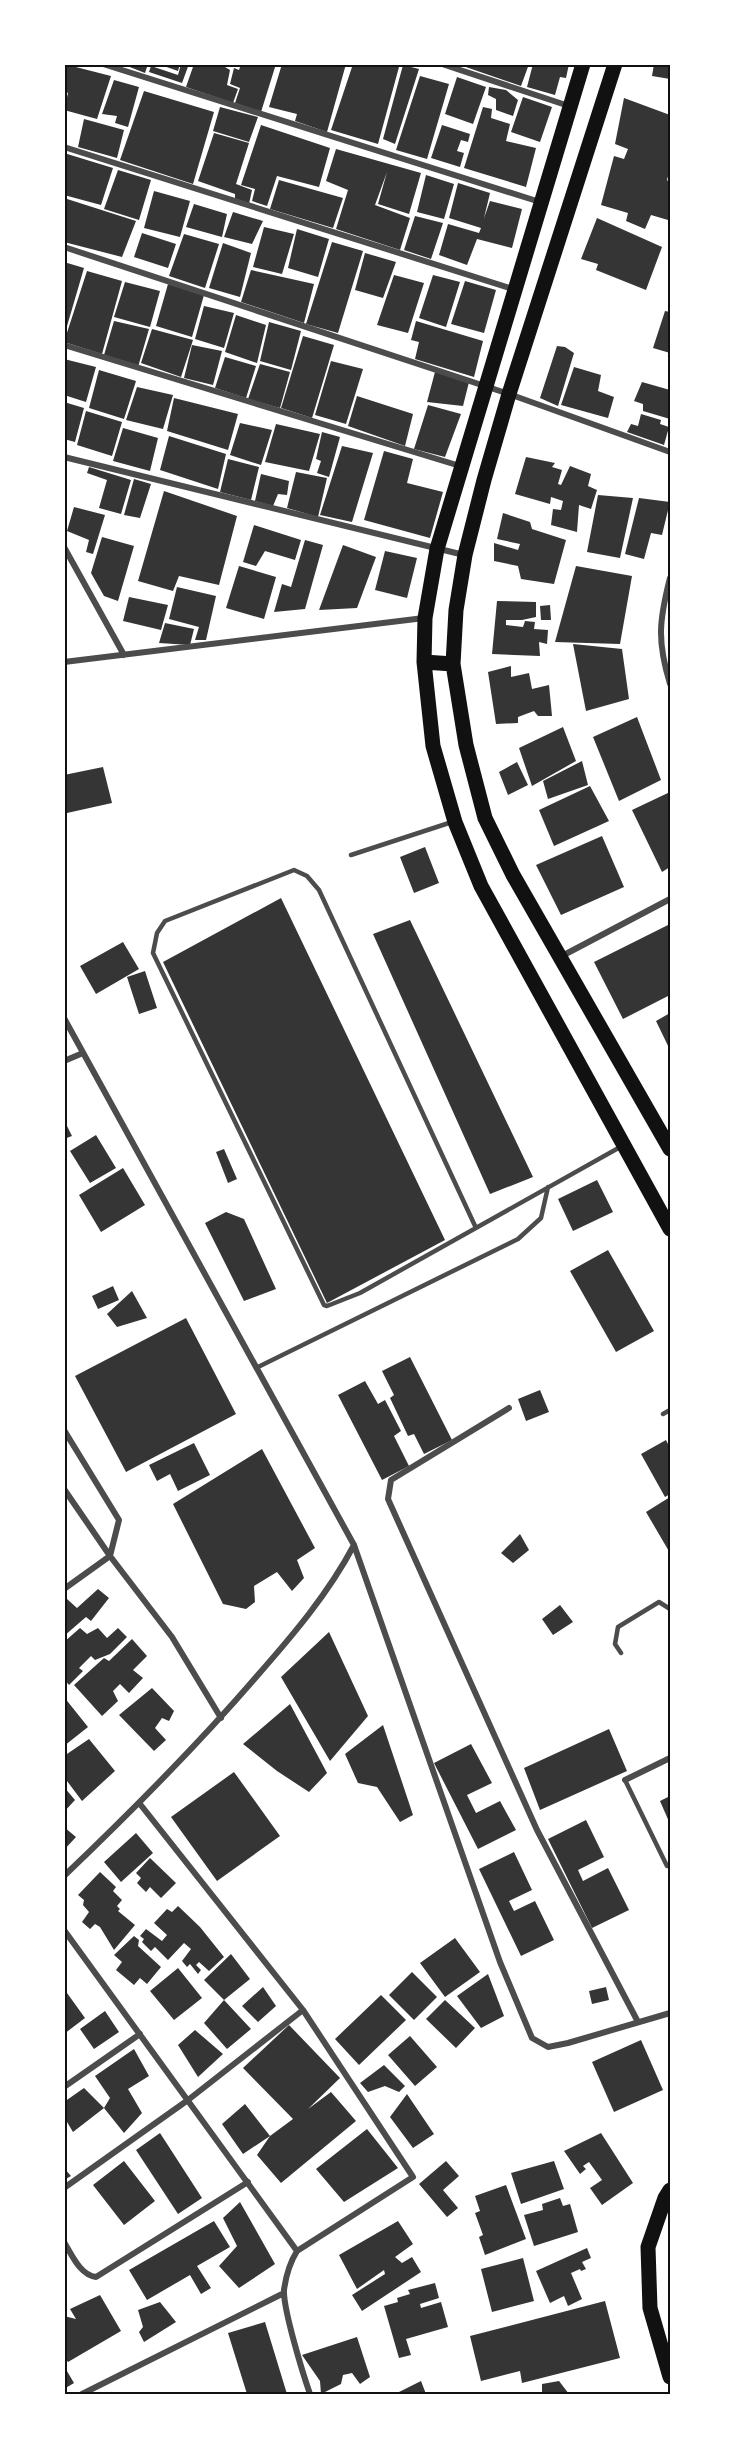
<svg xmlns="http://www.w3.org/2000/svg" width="735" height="2459" viewBox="0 0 735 2459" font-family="Commissioner,sans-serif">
<rect width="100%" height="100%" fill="#fff"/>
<path fill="#353535" d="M64,64L111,76L97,119L64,110L68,93L64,91Z
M122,64H148L145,73Z
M158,64H180L178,71Z
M181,64H189L182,83L149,72L151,66L178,75Z
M194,64H220L230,70L227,85L238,89L233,103L186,87Z
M241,64H276L261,112L235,103L240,88L230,84L234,68L239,70Z
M282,64H346L327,132L295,121L297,114L269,107Z
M353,64H392L399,67L378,144L331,130Z
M457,64H529L521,86Z
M533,64H569L566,78L560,77L555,95L527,87Z
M654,64H670V79L652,76Z
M403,65L419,69L395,144L383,139Z
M420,76L449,84L427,159L396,150Z
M457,77L486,87L473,124L445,114Z
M114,80L139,87L128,127L115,123L117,116L102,114Z
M489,87L506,90L518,100L513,116L496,110V99L488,95Z
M144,91L214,112L193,184L120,160Z
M523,97L552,107L540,142L511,132Z
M624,98L670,115V169L667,180L670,183V214L668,220L651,215L645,229L626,221L628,213L601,205L614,156L624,159L628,149L615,144Z
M220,107L258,117L249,142L213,131Z
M483,107L492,109L491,118L510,124L506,141L536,148L526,187L464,168Z
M84,119L124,130L117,158L78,147Z
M261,125L330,148L319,187L277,176L267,206L252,201L255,189L241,185Z
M442,125L470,134L468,142L461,140L457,151L464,153L460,167L431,158Z
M214,133L249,143L236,184L252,190L249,204L235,200V194L198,181Z
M336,149L421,173L409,214L378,204L387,172L375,205L410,218L400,250L336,229L348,190L326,181Z
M64,153L113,168L101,205L64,195Z
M118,170L151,180L139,220L104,209Z
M426,175L454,184L444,219L417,212Z
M279,180L343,198L333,228L270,209Z
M458,183L490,193L484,218L490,201L522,209L512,248L477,239L467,265L439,255L448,224L479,233L481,228L449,218Z
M154,191L190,201L180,237L144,228Z
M64,198L136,221L122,257L64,242Z
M194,204L227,214L222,237L186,227Z
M233,212L263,221L252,244L224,237Z
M415,216L443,223L431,259L404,250Z
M597,218L662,247L646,290L596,270L598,264L581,259Z
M264,227L294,234L282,274L253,267Z
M297,229L329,239L318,277L288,268Z
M142,233L176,244L168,268L134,257Z
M184,234L219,244L205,288L169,276Z
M332,242L363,251L338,333L306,324Z
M223,243L251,253L240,297L209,288Z
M365,253L396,262L383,298L355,290Z
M64,262L84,268L65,333H64Z
M251,270L314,284L304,323L241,302Z
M87,271L122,281L102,354L64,342Z
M394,275L424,283L408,333L377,325Z
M433,275L460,282L446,327L419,318Z
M465,281L496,290L484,333L451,324Z
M125,282L160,291L150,327L114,317Z
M168,284L204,295L192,337L156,326Z
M204,306L234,313L224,348L195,339Z
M665,311L670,312V353L653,348Z
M236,315L266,325L257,363L225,352Z
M114,321L149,329L138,367L104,355Z
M416,321L483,341L474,377L415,359L419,342L411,340Z
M269,322L301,331L291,370L260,361Z
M152,329L193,340L181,377L141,363Z
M303,336L334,345L312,418L281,408Z
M192,345L222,351L213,385L184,378Z
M557,346L565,347L574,353L558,406L540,398Z
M225,357L256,366L246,398L215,388Z
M64,359L96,367L86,402L64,395Z
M331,361L363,369L346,424L315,415Z
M260,364L290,372L280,408L248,399Z
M574,367L601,375L598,391L614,397L608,418L561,405Z
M99,370L136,381L124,419L89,408Z
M435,372L469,382L463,406L427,402Z
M642,382L670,390V419L643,411V404L634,401Z
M137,387L173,395L163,429L126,420Z
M357,396L413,414L405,446L348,426Z
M174,398L238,414L228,450L167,431Z
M64,402L84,408L75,442L64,439Z
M428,405L461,414L445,457L414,449Z
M86,411L122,422L112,456L77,445Z
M641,414L661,420L660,424L669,427L664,445L627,432L631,424L638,426Z
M240,423L272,430L261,465L230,455Z
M276,424L320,434L309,471L265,462Z
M123,428L158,438L150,471L113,461Z
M322,432L340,437L329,477L317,473L321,461L316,459Z
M169,436L226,454L218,489L160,470Z
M342,446L373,453L352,522L320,515Z
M384,451L413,459L407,483L443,492L430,538L364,520Z
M526,457L555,463L552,467L562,470L558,484L561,485L570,466L591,474L588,486L597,490L591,509L579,505L577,532L551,525L553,509L561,510L563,501L551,497L550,504L515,494Z
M228,459L259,467L251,500L220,492Z
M89,467L131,480L121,514L99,508L107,480L87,473Z
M296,472L327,478L318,517L287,508Z
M261,474L289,481L287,495L278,494L273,506L255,501Z
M134,479L151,484L140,518L124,515Z
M164,491L237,516L219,585L179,576L173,591L138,581Z
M598,495L633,498L620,558L587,552Z
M639,498L670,502L662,535L651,533L644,559L625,554Z
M74,507L105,515L93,554L86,552L89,540L67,531Z
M503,513L530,522L532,529L566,540L554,584L521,579L518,566L494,561V543L518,550L520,544L497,539Z
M254,525L301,540L295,560L265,551L256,566L243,562Z
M102,537L134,546L118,601L104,596L91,573Z
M305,540L323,545L305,609L274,612L282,584L291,587Z
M343,545L376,557L357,608L319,610Z
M385,551L417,558L407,598L375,590Z
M239,566L276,577L264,619L226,608Z
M576,566L632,576L620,644L555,642Z
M177,587L216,596L206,640H195L199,627L169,619Z
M129,597L168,605L161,630L123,621Z
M497,601L536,602V617L522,620H506V625L523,627L525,621L535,622L534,629L548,630L547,644L539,642L540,656L492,654Z
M550,605L551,620H541L540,606Z
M165,623L194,629L190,645L159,643Z
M573,644L622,649L629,699L586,711Z
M511,666V677L529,673L532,689L549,685L552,716H538L534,711L518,717V723L496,724L488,672Z
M637,717L661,780L619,801L593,737Z
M563,727L576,761L532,786L519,748Z
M582,761L588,785L548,799L543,781Z
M517,762L528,785L508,795L499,772Z
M103,767L112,803L67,813L64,800V775Z
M590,786L609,821L554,846L539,810Z
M670,792V867L662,872L632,810Z
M602,836L624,887L561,915L536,865Z
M425,847L439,883L414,893L400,857Z
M281,898L445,1240L327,1303L163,962Z
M410,920L533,1177L490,1194L373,934Z
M670,924V995L623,1019L594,962Z
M123,942L139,969L96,994L80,966Z
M145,971L157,1008L139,1014L127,977Z
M670,1013V1050L656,1021Z
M64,1120L72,1136L64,1139Z
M96,1135L116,1168L90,1183L70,1151Z
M224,1149L237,1179L228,1183L216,1152Z
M123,1168L145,1205L101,1232L79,1195Z
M597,1180L613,1212L573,1231L558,1199Z
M226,1212L244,1219L276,1289L244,1301L205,1223Z
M608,1250L654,1331L616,1352L570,1271Z
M113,1286L119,1300L98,1309L92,1296Z
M132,1291L147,1318L117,1327L107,1314Z
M186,1318L236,1414L126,1472L75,1376Z
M410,1357L452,1440L424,1454L414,1434L408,1436L390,1398L394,1395L382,1371Z
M365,1381L378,1404L385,1400L401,1431L394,1436L409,1466L382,1480L338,1395Z
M540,1390L549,1412L526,1421L518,1399Z
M666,1440L670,1448V1494L665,1497L641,1454Z
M194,1443L210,1475L178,1491L170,1474L157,1481L149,1465Z
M262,1449L315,1548L297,1560L304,1578L292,1591L277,1572L254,1586L255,1602L246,1609L223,1604L173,1504Z
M670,1497V1553L646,1512Z
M520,1534L529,1550L513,1563L501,1553Z
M98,1589L109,1598L91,1621L86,1617L64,1636V1602L67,1599L77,1608Z
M560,1605L573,1622L553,1635L542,1619Z
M80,1628L87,1634L98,1628L107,1638L118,1628L127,1637L110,1654L95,1660L91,1656L79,1668L83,1671L69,1685L64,1679V1642Z
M329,1632L368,1716L330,1761L281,1677Z
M132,1639L147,1656L133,1670L143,1678L129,1693L120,1684L113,1691L118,1701L102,1716L74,1685L104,1658L109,1661Z
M152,1688L174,1711L169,1721L162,1718L155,1728L166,1740L154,1751L119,1715Z
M64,1697L88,1727L64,1746Z
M290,1704L327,1773L309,1792L277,1771L243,1744Z
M383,1725L413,1815L400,1822L377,1787L358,1783L345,1754Z
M609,1729L627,1771L540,1810L524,1768Z
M89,1739L115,1771L82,1801L64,1777V1756Z
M471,1744L492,1783L467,1795L476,1813L500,1801L516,1830L478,1849L434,1763Z
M234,1772L280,1836L217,1881L171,1817Z
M64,1787L75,1800L64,1812Z
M670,1796V1824L660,1801Z
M586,1820L604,1857L578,1870L583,1881L608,1868L629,1910L592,1928L548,1839Z
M64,1827L76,1837L64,1850Z
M136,1833L153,1853L121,1882L104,1862Z
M514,1852L532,1890L509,1901L514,1911L535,1901L554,1940L521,1956L479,1869Z
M150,1858L176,1883L161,1898L150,1887L146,1892L137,1883L141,1878L136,1873Z
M100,1872L116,1887L113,1891L122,1900L117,1906L120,1909L118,1911L135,1925L114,1950L100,1927L95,1924L90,1929L82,1922L89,1912L83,1905L84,1900L78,1895Z
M178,1906L200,1927L224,1957L209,1971L199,1962L196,1965L201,1970L198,1974L190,1964L187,1967L182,1961L191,1949L184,1943L168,1960L155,1947L151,1951L142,1942L144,1939L140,1936L146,1929L162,1941L167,1935L154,1923L167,1909L172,1912Z
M134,1936L139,1940L138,1946L161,1967L147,1984L140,1978L134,1985L116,1970L122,1962L114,1955Z
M455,1938L480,1972L445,1997L420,1963Z
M231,1954L250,1979L224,2000L251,2029L227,2049L204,2023L224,2000L204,1980Z
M178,1968L202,1998L174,2020L150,1991Z
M412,1972L437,1997L414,2020L389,1995Z
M488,1974L504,2016L481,2028L457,1996Z
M263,1987L276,2006L258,2022L242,2006Z
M606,1987L609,2000L592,2004L589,1991Z
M67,1993L85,2018L64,2034V1995Z
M381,1995L406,2020L359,2065L335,2039Z
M445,2000L475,2028L456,2048L426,2019Z
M105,2011L119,2032L94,2049L80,2029Z
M289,2025L340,2078L308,2109L331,2092L356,2121L281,2183L257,2155L270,2136L243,2154L222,2124L245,2104L270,2136L293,2119L243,2068Z
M195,2030L223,2054L198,2077L178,2045Z
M410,2036L437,2067L415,2086L388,2055Z
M641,2040L663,2090L614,2112L592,2062Z
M134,2049L149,2076L128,2089L142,2113L124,2133L104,2108L110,2098L95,2076Z
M384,2065L405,2086L399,2092L385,2086L368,2092L360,2083Z
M84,2088L104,2108L73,2132L64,2117V2102Z
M407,2094L434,2134L413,2148L390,2117Z
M367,2129L398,2168L344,2202L316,2169Z
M160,2133L202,2198L178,2214L136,2150Z
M601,2133L633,2183L602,2205L590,2188L602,2180L589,2162L583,2166L586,2169L580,2174L564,2151Z
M124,2161L155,2201L124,2225L93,2185Z
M446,2161L459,2176L443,2190L458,2208L447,2217L419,2184Z
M554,2161L564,2189L521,2204L511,2173Z
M64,2168L71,2176L64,2180Z
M506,2185L526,2239L485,2255L479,2237L483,2235L475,2213L480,2211L475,2196Z
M560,2198L563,2206L570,2204L578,2232L534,2246L524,2215L543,2210L542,2204Z
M240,2202L275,2264L239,2288L219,2266L237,2246L223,2218Z
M214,2221L230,2247L197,2266L211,2288L201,2294L190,2275L147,2300L129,2270Z
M398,2221L413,2244L395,2257L402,2263L412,2257L421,2272L362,2311L352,2295L385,2274L384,2270L357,2289L339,2255Z
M587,2248L591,2258L582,2262L586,2269L581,2271L580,2269L571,2273L582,2299L568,2306L564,2296L550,2303L536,2271Z
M523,2258L534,2301L492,2312L481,2269Z
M435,2283L439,2298L420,2304L421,2308L441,2302L448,2327L406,2339L411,2355L399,2358L384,2306L398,2302L397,2298L410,2294L408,2290Z
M100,2295L121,2331L68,2362L64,2357V2316L76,2319L70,2309Z
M605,2301L620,2358L522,2383L520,2371L481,2381L470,2336Z
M160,2302L176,2322L144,2342L139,2332L143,2327L138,2310Z
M265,2322L287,2394H247L228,2333Z
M357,2337L370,2377L360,2384L352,2373L343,2375L341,2384L321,2394L320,2381L302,2355Z
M64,2366L74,2383L64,2389Z
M421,2381L426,2394H395Z
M559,2381L569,2394H542V2384Z"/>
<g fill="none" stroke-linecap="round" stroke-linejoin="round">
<path stroke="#4c4c4c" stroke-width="4.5" d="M351,855L452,822
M476,1228L319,890L307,876L294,870L165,921L157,933L153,953L324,1305L327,1306L360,1293L622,1146
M258,1367L518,1239L541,1218L548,1187
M663,1414L670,1410
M621,1653L615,1644L618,1627L659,1602L670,1609
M625,1780L667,1866"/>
<path stroke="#4c4c4c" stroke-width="6" d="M103,64L540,202
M442,64L569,106
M64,147L513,289
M64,247L509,394L670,452
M64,345L460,466
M64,457L464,555
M64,547L124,655
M670,578C659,621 657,641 670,684
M64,662L424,618
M560,957L670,899
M64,1018L354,1545L500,1962L532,2038L548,2047L568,2043L670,2013
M64,1061L83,1053
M509,1408L391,1480L388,1499L537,1830L638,2022
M64,1430L119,1520L110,1556L64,1589
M64,1489L110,1556L172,1637L221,1718
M625,1780L670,1758
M64,1876C131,1812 196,1747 257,1676C293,1635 328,1594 354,1545
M64,1930L297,2251L413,2177L303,2010
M64,2087L140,2034
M64,2188L188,2100L303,2010L140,1804
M64,2242C72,2255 80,2275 96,2277L248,2182
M297,2251C289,2264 286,2275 284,2290C283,2309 303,2374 310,2394
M82,2394L284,2293"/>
<path stroke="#111" stroke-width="15" d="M583,64L437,549L425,618L424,662L433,746L455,822L481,886L670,1229
M615,64L509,394L484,480L465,555L456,610L453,664L466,745L485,818L513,875L670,1149
M424,662L453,664
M670,2190L665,2198L648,2247L650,2308L670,2377"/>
</g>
<rect width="735" height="2459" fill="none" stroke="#ffffff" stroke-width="132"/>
<rect x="66" y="66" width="603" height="2327" fill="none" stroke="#111" stroke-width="2"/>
</svg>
